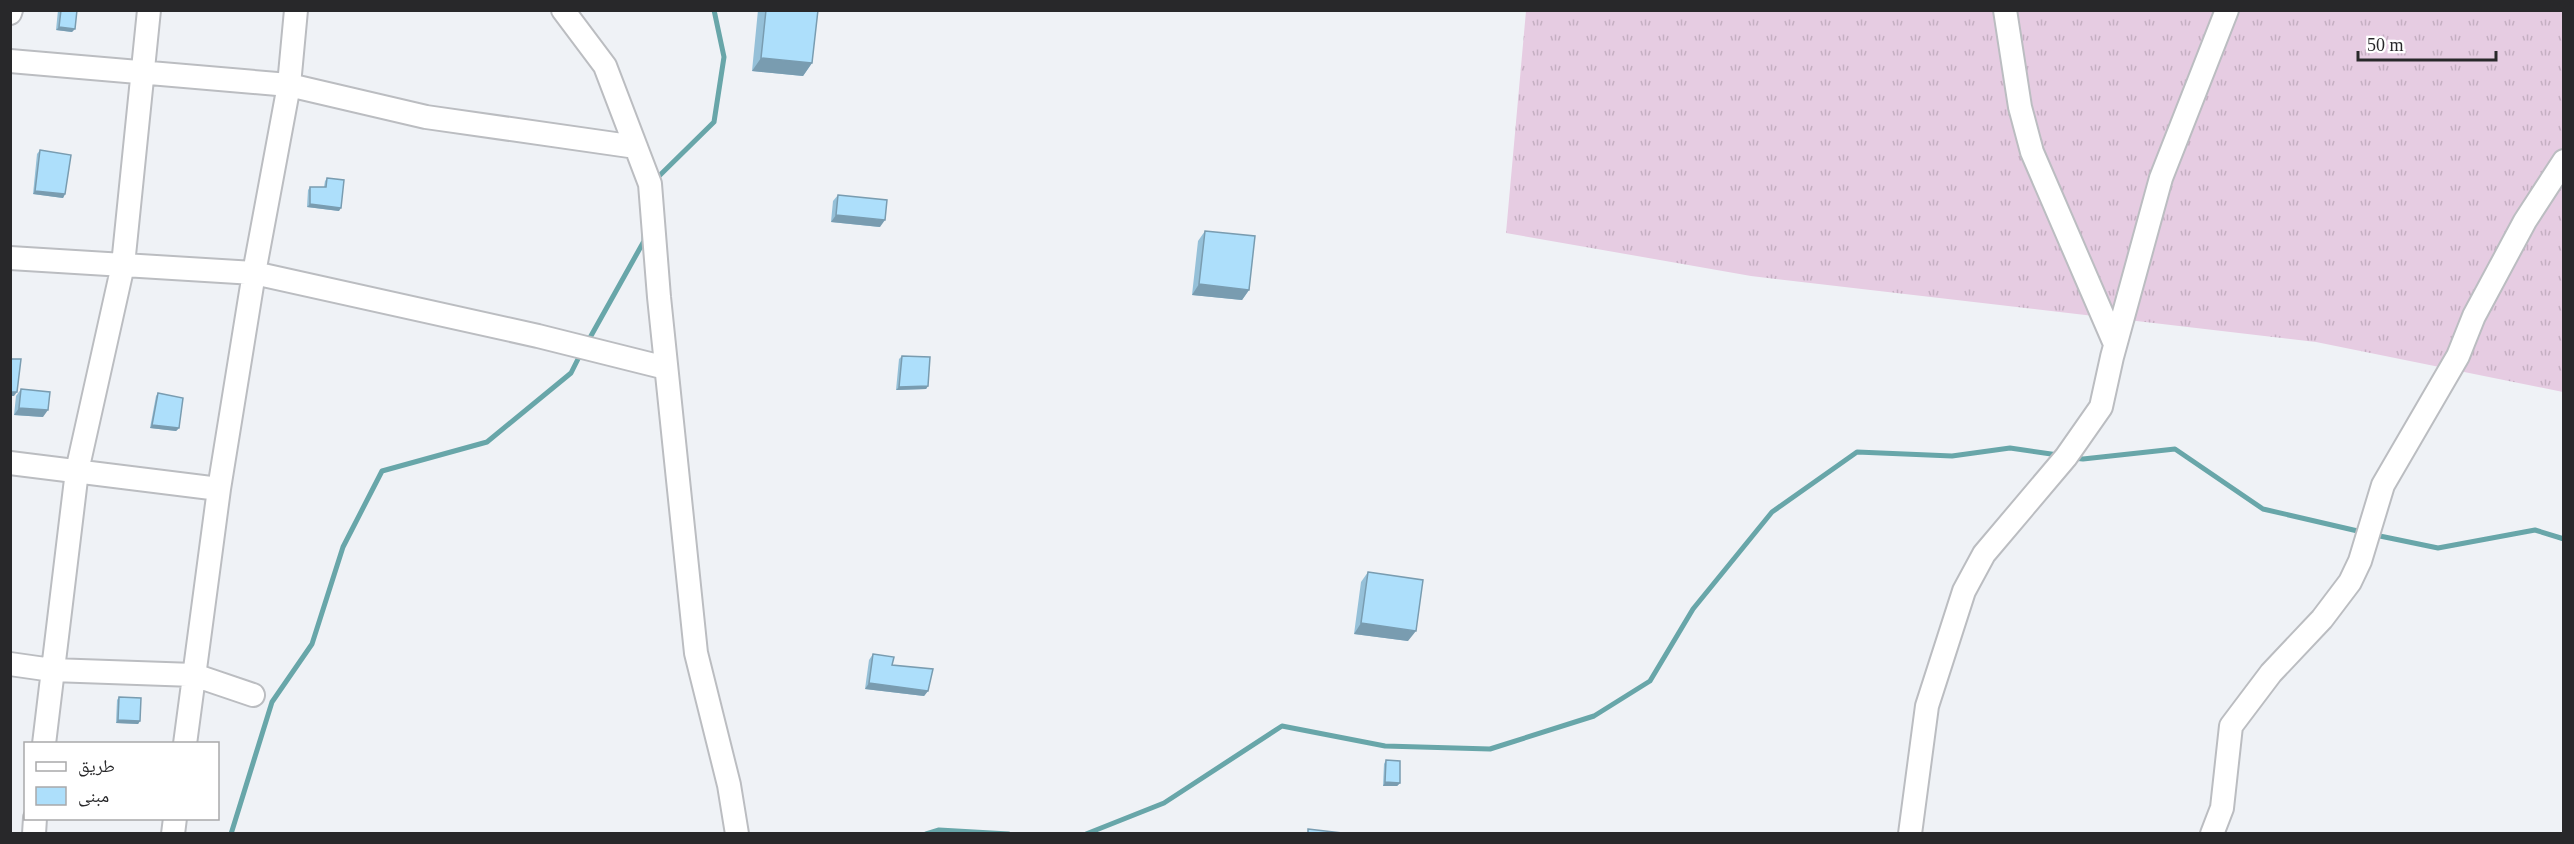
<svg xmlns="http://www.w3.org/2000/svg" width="2574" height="844" viewBox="0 0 2574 844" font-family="'Times New Roman','Noto Naskh Arabic',serif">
<defs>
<pattern id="grass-tufts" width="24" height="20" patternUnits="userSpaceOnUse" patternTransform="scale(1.5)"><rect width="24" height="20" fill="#e6cce2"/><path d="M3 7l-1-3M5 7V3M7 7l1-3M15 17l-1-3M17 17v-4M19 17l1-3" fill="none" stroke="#c5afc2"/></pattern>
</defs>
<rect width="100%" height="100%" fill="#eff2f6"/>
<path fill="url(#grass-tufts)" d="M1526,11H2563V392L2316,342L1751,276L1506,233Z"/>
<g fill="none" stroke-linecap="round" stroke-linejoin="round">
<path stroke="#68a6a9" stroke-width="5" d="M655,180L714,122L724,57L714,10
M587,343L644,241V235
M2073,458L2083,459L2175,449L2263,509L2362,532
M2375,535L2438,548L2535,530L2564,539
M231,834L272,702L312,644L343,547L382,471L487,442L571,373L581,353
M926,834L939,830L1009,834
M1086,834L1164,803L1282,726L1385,746L1490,749L1594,716L1650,681L1693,609L1772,512L1857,452L1952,456L2010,448L2058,455"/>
<defs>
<path id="minor" d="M563,10L605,66L650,184L659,297L696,653L729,785L737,834
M2005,10L2020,107L2032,152L2115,344
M10,13L11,10
M10,61L289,85L426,117L636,147
M10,258L254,273L538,336L666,368
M10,463L219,489
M10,664L52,670L194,675L253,695
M44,744L77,471L123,265L149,10
M185,744L219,489L254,273L289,85L296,10
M34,834L35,818
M173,834L175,818
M1910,834L1927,706L1964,591L1984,554L2066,457L2101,407L2112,357L2161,178L2227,10
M2212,834L2222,808L2231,726L2271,673L2322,619L2350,582L2360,561L2383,485L2458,356L2474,316L2525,221L2564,161"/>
</defs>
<use href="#minor" stroke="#bbbdc1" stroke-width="26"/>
<use href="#minor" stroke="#fff" stroke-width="22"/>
</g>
<path fill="#95c0d8" d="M58,10H77L72,32L56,30Z
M758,10H818L812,63L803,76L752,71Z
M40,150L65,194L63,198L33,194L37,154Z
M327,178L339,211L307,207L308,190L310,187H324L325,181Z
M838,195L880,227L831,222L833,201Z
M1205,231L1249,290L1242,300L1192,295L1198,241Z
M902,356L928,386L926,389L896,390L899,359Z
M21,389L43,417L14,415L16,396Z
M158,393L179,428L176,431L150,428L156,396Z
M1368,572L1408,641L1354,634L1361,582Z
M873,654L892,665L928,691L924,696L865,689L869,660Z
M119,697L140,721L138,724L116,723L117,700Z
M1386,760L1400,783L1397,786H1383L1384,764Z"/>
<path fill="#799cb0" d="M59,27L75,29L72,32L56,30Z
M761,58L812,63L803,76L752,71Z
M35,191L65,194L63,198L33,194Z
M310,204L341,208L339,211L307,207Z
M836,215L885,220L880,227L831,222Z
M1199,284L1249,290L1242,300L1192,295Z
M928,386L926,389L896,390L899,387Z
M10,392H17L14,396H10Z
M19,408L48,410L43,417L14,415Z
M152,425L179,428L176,431L150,428Z
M1361,623L1416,631L1408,641L1354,634Z
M869,683L928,691L924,696L865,689Z
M118,720L140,721L138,724L116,723Z
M1385,782L1400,783L1397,786H1383Z"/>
<path fill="#addffb" stroke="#799cb0" stroke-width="1.5" d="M61,10H77L75,29L59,27Z
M766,10H818L812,63L761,58Z
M40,150L71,155L65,194L35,191Z
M327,178L344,180L341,208L310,204V187H326Z
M838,195L887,200L885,220L836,215Z
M1205,231L1255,236L1249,290L1199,284Z
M902,356L930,357L928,386L899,387Z
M10,359H21L17,392H10Z
M21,389L50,392L48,410L19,408Z
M158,393L183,398L179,428L152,425Z
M1368,572L1423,580L1416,631L1361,623Z
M873,654L894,657L892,665L933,669L928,691L869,683Z
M119,697L141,698L140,721L118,720Z
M1386,760L1400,761V783L1385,782Z
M1308,829L1351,834H1308Z"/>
<rect width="2574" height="844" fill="none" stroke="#28282a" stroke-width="24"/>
<rect x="24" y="742" width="195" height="78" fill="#ffffff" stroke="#a9a9aa" stroke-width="1.5"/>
<rect x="36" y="762" width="30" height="9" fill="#ffffff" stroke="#a9a9aa" stroke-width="1.5"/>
<text x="78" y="772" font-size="18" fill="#28282a">طريق</text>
<rect x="36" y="787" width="30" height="18" fill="#addffb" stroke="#a9a9aa" stroke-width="1.5"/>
<text x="78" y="802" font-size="18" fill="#28282a">مبنى</text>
<path d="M2358 51v9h138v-9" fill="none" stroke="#28282a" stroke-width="3"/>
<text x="2367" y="51" font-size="18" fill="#28282a" stroke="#ffffff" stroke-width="4.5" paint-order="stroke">50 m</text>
</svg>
